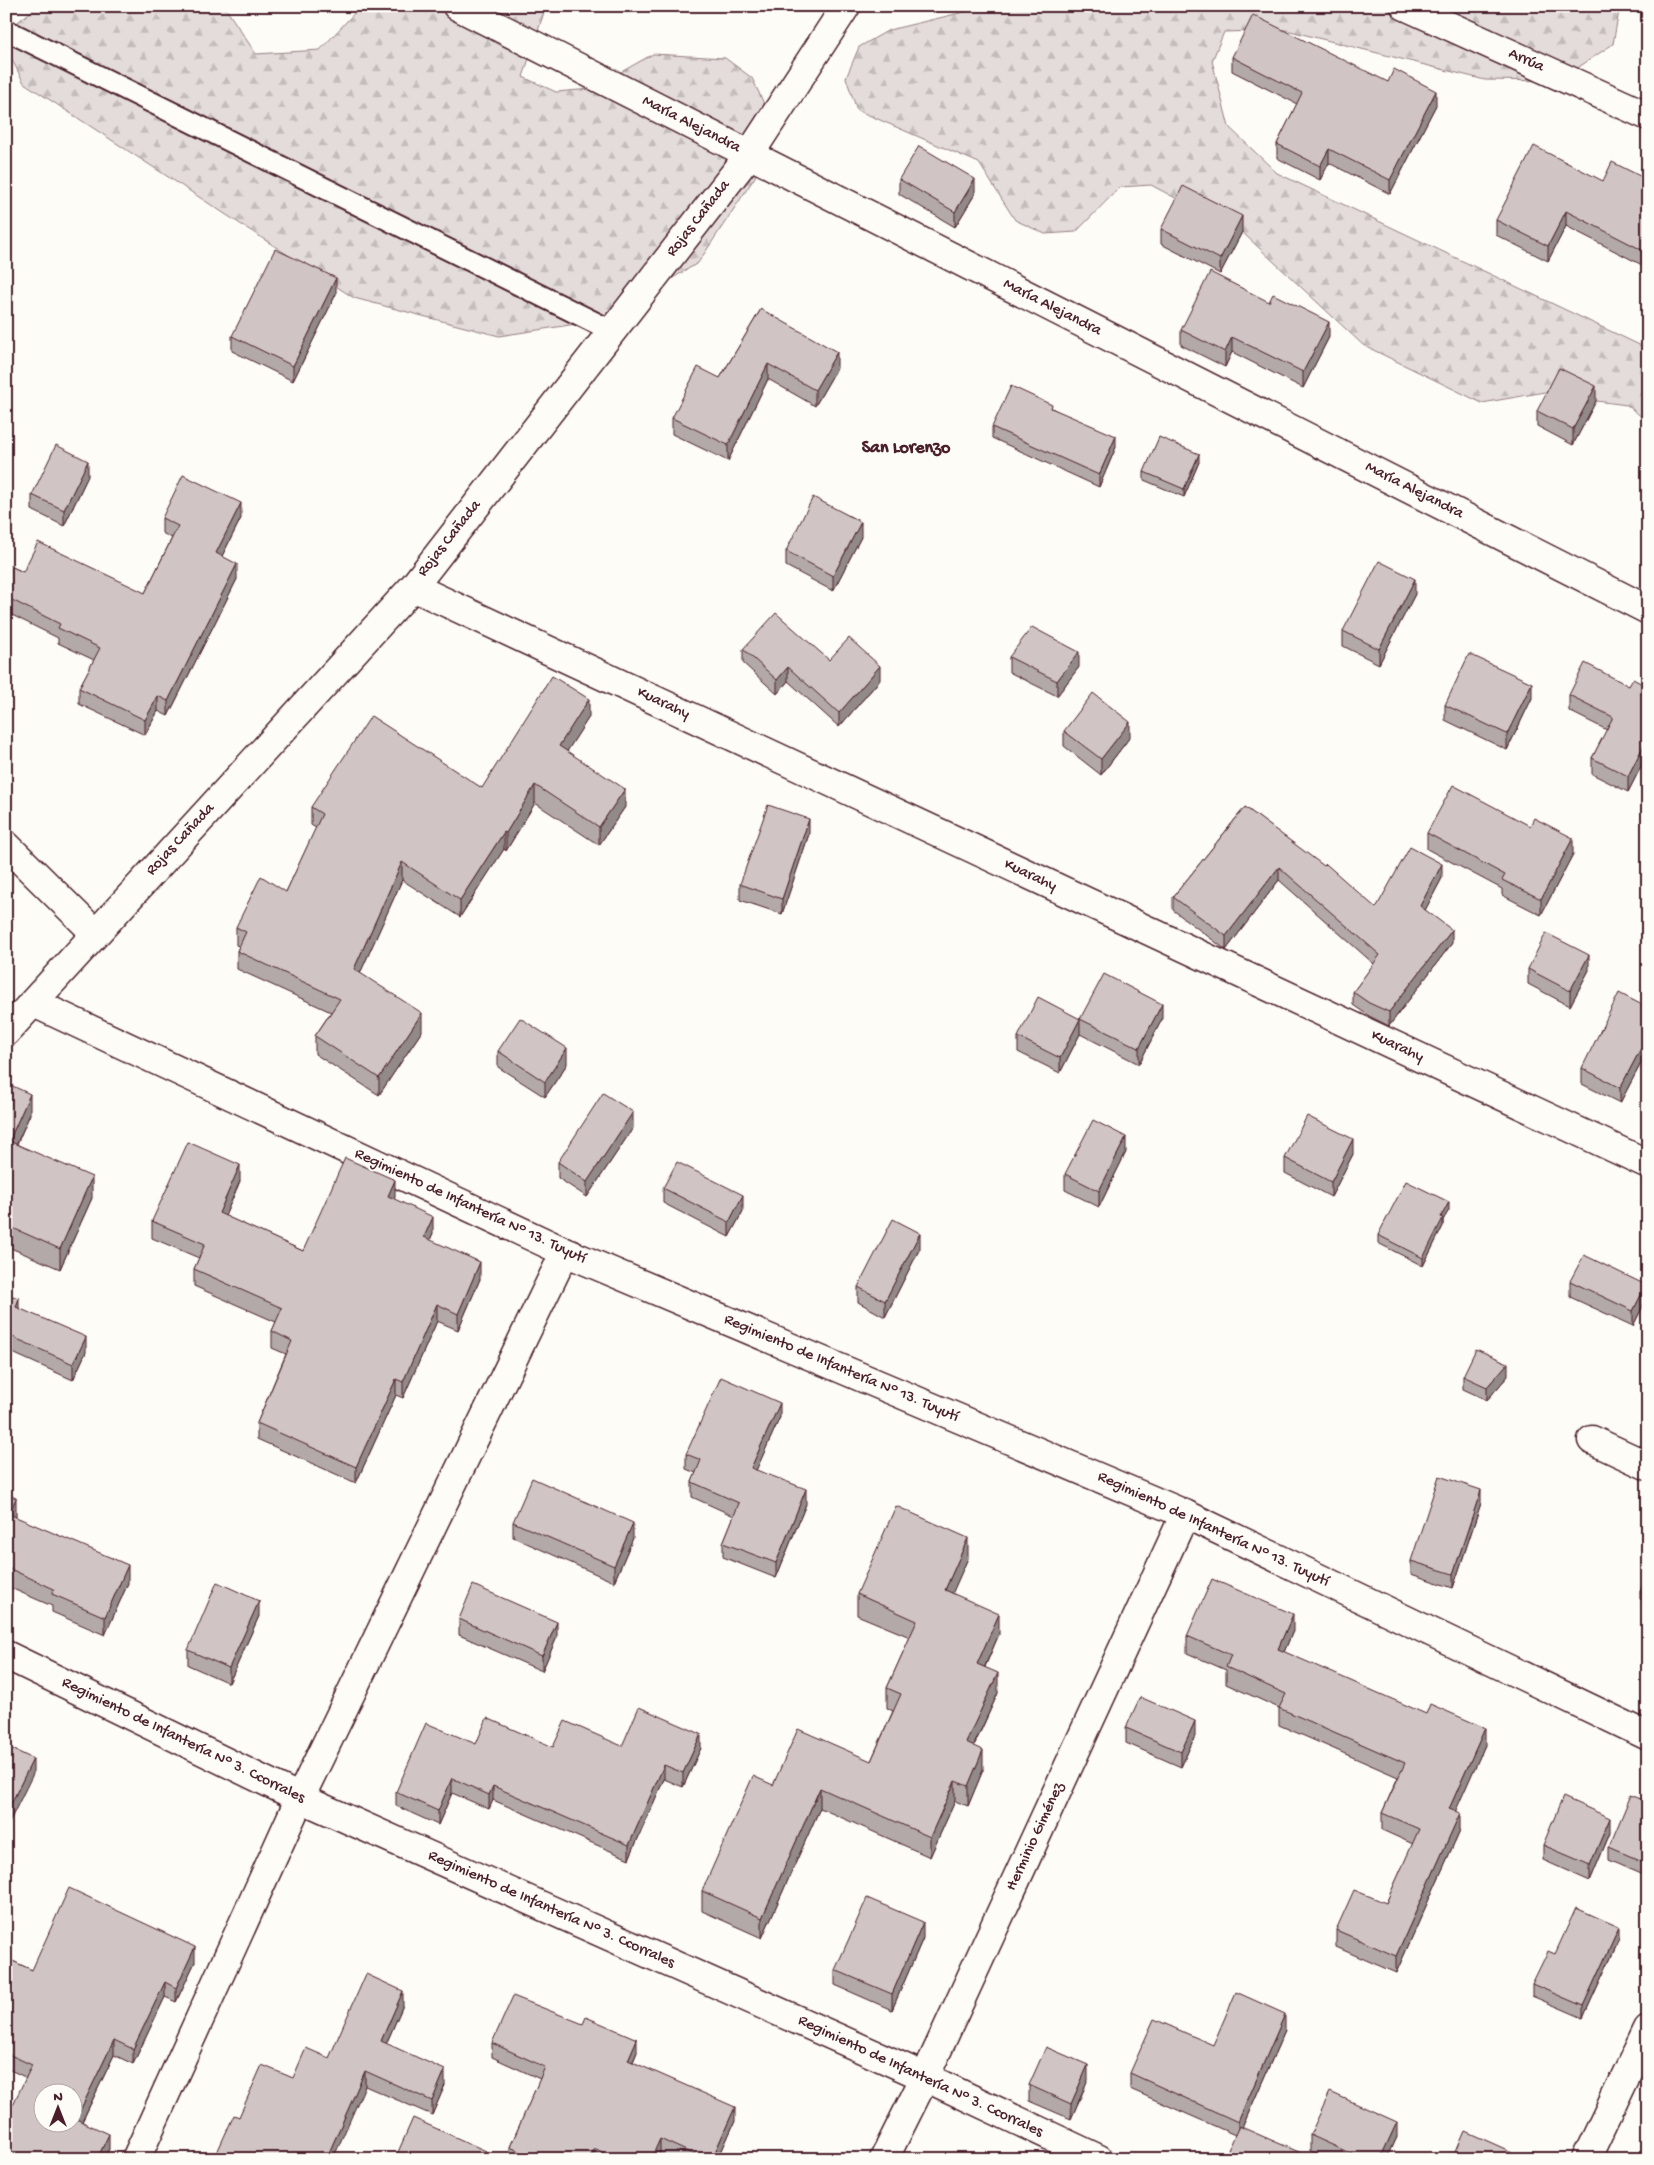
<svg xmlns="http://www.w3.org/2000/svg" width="1654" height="2165" viewBox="0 0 1654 2165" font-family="'Gochi Hand',sans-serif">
<defs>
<pattern id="forest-firs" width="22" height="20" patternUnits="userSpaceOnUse" patternTransform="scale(1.25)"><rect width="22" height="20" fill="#e3dcda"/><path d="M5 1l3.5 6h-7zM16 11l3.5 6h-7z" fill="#c4bcbb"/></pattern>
</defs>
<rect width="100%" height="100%" fill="#fdfcf7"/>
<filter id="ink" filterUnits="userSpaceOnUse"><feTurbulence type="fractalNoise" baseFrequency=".02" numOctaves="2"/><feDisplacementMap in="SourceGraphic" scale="10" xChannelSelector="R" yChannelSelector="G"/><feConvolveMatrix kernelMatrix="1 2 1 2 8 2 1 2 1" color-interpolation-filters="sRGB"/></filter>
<g filter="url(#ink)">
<path fill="url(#forest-firs)" stroke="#967e82" d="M38,6H224L256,54L320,50L361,6H546L523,77L556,92L591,89L653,54L725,58L752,78L767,110L755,177L698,263L602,320L499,336L354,298L24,83L8,52L19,21Z
M989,6H1616L1619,11L1613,44L1558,81L1485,80L1286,30L1224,32L1212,61L1229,127L1277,173L1648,349V422L1627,405L1596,401L1578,395L1545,392L1482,403L1363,345L1242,232L1213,213L1183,202L1151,185L1120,187L1076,232L1045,234L1015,220L979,163L857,110L846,78L859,47L889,30Z"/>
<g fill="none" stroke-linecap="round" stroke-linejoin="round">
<defs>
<path id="lane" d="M6,30L612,331"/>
<path id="street" d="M457,6L1648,610
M1405,6L1648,116
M6,845L95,933
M34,1003L565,1252L1185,1514L1648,1736
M1592,1440L1648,1466
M6,1655L300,1798L925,2077L1099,2159
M136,2159L300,1798L565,1252
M884,2159L925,2077L1185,1514
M1586,2159L1648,2029"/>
<path id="secondary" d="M413,587L1648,1164
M6,1032L413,587L749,155L846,6"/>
</defs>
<use href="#lane" stroke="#4a1f2b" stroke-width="24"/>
<use href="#street" stroke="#4a1f2b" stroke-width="31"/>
<use href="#secondary" stroke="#4a1f2b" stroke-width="31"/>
<use href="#lane" stroke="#fdfcf7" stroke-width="20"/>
<use href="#street" stroke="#fdfcf7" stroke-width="28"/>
<use href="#secondary" stroke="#fdfcf7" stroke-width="28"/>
</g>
<path fill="#b3a9a9" stroke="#4a1f2b" d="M1232,57L1388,82L1436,105L1390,194L1329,163L1320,180L1277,158V144L1297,104L1232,71Z
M899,179L975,194L955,227L899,194Z
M1648,180V268L1566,226L1548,261L1496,235V220L1603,181Z
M1161,229L1242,232L1220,274L1161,244Z
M336,294L293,381L232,351V336Z
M761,309L837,368L815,406L768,379L728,461L672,434V418L720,378Z
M1181,330L1329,337L1303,388L1232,352L1225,367L1181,345Z
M1596,401L1573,445L1537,426V411Z
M1052,408L1116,447L1099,487L992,438V427Z
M1199,462L1184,497L1144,480V472Z
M88,476L64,526L32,510V495Z
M162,518H241L222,556L237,579L168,716L158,711L145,735L79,704V688L94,660L58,643V638L6,612V564L23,572L145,593L172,538L162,533Z
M861,537L833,591L786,566V551Z
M1415,594L1379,664L1343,646V631Z
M743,649L829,660L880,680L839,727L788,681L777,694L743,663Z
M1009,657L1079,667L1057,696L1009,672Z
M1629,686L1648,687V753L1628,792L1592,774V758L1607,730L1569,711V695Z
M1532,698L1507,750L1445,720V705Z
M589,717L567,751L625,807L599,845L535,803L506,851L504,849L460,917L402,880L360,973L422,1031L379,1095L315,1054V1036L331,1012L237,969V951L239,946L236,945V927L286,892L316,828L311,825V807L482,788Z
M1064,731L1130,737L1101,775L1064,746Z
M1245,807L1376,908L1442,878L1425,910L1452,943L1389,1026L1369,1016L1353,1005V992L1374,964L1279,880L1226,950L1173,910V897Z
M1427,833L1573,854L1541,915L1502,895V889L1427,849Z
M809,834L782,914L740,900V884Z
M1528,969L1589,970L1570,1006L1528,984Z
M1648,1008V1050L1620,1103L1582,1084V1068Z
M1080,1019H1162L1139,1064L1080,1034L1060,1073L1018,1052V1037Z
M498,1051L567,1064L545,1097L498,1067Z
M6,1083L30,1114L17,1144L92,1198L60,1269L6,1246Z
M633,1128L587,1197L558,1178V1162Z
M1126,1152L1099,1207L1065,1190V1174Z
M1353,1154L1331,1197L1285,1173V1158Z
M240,1181L225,1216L303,1251L395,1197L394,1199L433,1233L430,1240L480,1279L458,1330L437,1321L403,1398L396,1395L356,1483L257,1439V1423L286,1354L272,1348V1331L276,1322L194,1286V1269L199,1258L152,1238V1221Z
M663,1188L743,1211L729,1237L663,1203Z
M1449,1210L1443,1220V1226L1423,1266L1378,1243V1235Z
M920,1248L885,1317L858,1302V1287Z
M1570,1281L1646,1300L1633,1326L1570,1297Z
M6,1294L19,1308L86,1352L73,1380L6,1350Z
M1463,1376H1508L1487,1400L1463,1389Z
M780,1417L756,1470L806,1504L776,1578L723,1557V1543L734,1516L692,1497V1482L696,1473L686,1469V1454Z
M6,1494L16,1517L128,1583L105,1635L52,1612V1606L6,1586Z
M1481,1503L1453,1588L1411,1574V1561Z
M513,1522L633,1538L614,1582L513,1537Z
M968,1558L952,1593L999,1634L985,1667L998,1693L974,1746L983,1770L968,1806L955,1801L930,1857L820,1808L762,1938L702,1911V1891L773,1785L871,1761L893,1711L887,1708V1688L910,1637L857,1615V1594Z
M1648,1575V1602L1640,1599V1591Z
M259,1616L229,1683L188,1665V1650Z
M459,1619L557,1637L542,1671L459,1635Z
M1293,1631L1284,1652L1485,1745L1455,1811L1460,1830L1396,1973L1336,1947V1930L1386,1903L1413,1844L1382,1830V1813L1398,1777L1279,1725V1708L1226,1684V1670L1187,1653V1636Z
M1126,1728L1195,1736L1181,1767L1126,1743Z
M476,1744L553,1747L622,1746L701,1748L683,1787L664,1779L629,1859L493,1800L489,1809L452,1793L438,1825L396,1806V1792Z
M1648,1802L1646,1876L1609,1860V1847Z
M1610,1833L1590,1881L1543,1860V1845Z
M923,1938L892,2010L835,1985V1970Z
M1619,1939L1583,2018L1532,1996V1984L1555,1954Z
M6,1958L32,1970L195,1962L176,2002L165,1997L133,2064L114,2055L82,2122L109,2149L104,2159H6L27,2078L6,2068Z
M403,2005L386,2044L445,2085L432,2115L365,2086L239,2117L329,2058Z
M1285,2030L1242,2128L1308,2159L1235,2135L1130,2089V2073L1213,2045Z
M492,2043L637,2052L633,2062L735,2121L718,2159H673L660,2153L657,2159H510V2147L540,2079L492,2057Z
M1088,2080L1071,2119L1029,2101V2085Z
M1310,2135L1397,2137L1387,2159H1329L1310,2151Z"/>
<path fill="#928a89" stroke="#4a1f2b" d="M1436,91V105L1390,194V180Z
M1329,149V163L1320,180V166Z
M975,179V194L955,227V212Z
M1566,211V226L1548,261V246Z
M1242,216V232L1220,274V259Z
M336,278V294L293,381V366Z
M1329,322V337L1303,388V372Z
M1232,337V352L1225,367V352Z
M837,352V368L815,406V390Z
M768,364V379L728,461V445Z
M1596,386V401L1573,445V429Z
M1116,436V447L1099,487V475Z
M1199,454V462L1184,497V489Z
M88,461V476L64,526V510Z
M241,503V518L216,568V553Z
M861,522V537L833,591V576Z
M237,564V579L168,716V701Z
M1415,579V594L1379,664V649Z
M1079,652V667L1057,696V681Z
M880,666V680L839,727V713Z
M788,667V681L777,694V680Z
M1532,683V698L1507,750V734Z
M158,696V711L145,735V720Z
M589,699V717L559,764V746Z
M1130,722V737L1101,775V759Z
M1648,737V753L1628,792V776Z
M535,785V803L506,851V833Z
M625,789V807L599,845V827Z
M809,819V834L782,914V899Z
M504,832V849L460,917V900Z
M1573,838V854L1541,915V899Z
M402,862V880L354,987V969Z
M1442,864V878L1420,920V906Z
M1279,867V880L1226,950V936Z
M1452,930V943L1389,1026V1012Z
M1589,955V970L1570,1006V991Z
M1162,1004V1019L1139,1064V1048Z
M422,1013V1031L379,1095V1078Z
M1080,1019V1034L1060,1073V1058Z
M1648,1035V1050L1620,1103V1088Z
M567,1048V1064L545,1097V1082Z
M30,1094V1114L9,1161V1141Z
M633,1112V1128L587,1197V1182Z
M1126,1137V1152L1099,1207V1191Z
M1353,1139V1154L1331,1197V1182Z
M240,1165V1181L219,1230V1213Z
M92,1177V1198L60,1269V1249Z
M395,1180V1197L388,1213V1196Z
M743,1195V1211L729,1237V1222Z
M1449,1202V1210L1443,1220V1226L1423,1266V1258L1441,1217Z
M433,1217V1233L424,1254V1237Z
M920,1233V1248L885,1317V1301Z
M480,1262V1279L458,1330V1314Z
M1646,1285V1300L1633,1326V1311Z
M19,1298V1313L16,1307Z
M437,1304V1321L403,1398V1382Z
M86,1337V1352L73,1380V1364Z
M1508,1363V1376L1487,1400V1387Z
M396,1379V1395L356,1483V1467Z
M780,1403V1417L751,1482V1468Z
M806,1489V1504L776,1578V1563Z
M1481,1490V1503L1453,1588V1574Z
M16,1498V1516L9,1532V1514Z
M633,1523V1538L614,1582V1566Z
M968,1538V1558L945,1610V1590Z
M128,1565V1583L105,1635V1617Z
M259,1601V1616L229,1683V1668Z
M999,1614V1634L977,1684V1664Z
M1293,1614V1631L1278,1666V1649Z
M557,1622V1637L542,1671V1656Z
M998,1673V1693L966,1762V1742Z
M1195,1721V1736L1181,1767V1752Z
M1485,1728V1745L1449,1826V1809Z
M701,1734V1748L683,1787V1773Z
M983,1750V1770L968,1806V1786Z
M33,1759V1774L6,1829V1814Z
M664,1765V1779L629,1859V1845Z
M452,1778V1793L438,1825V1811Z
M955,1781V1801L930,1857V1837Z
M493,1786V1800L489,1809V1795Z
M820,1788V1808L762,1938V1918Z
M1460,1813V1830L1396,1973V1956Z
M1610,1818V1833L1590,1881V1865Z
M1648,1860V1873L1646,1876V1863Z
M923,1922V1938L892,2010V1994Z
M1619,1927V1939L1583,2018V2006Z
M195,1947V1962L176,2002V1988Z
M165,1982V1997L133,2064V2049Z
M403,1991V2005L381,2056V2041Z
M1285,2014V2030L1238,2137V2122Z
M637,2039V2052L628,2073V2060Z
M114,2040V2055L76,2134V2119Z
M1088,2065V2080L1071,2119V2104Z
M445,2070V2085L432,2115V2101Z
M365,2071V2086L333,2159L328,2155Z
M735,2107V2121L718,2159H712Z
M1397,2122V2137L1387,2159H1380Z
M109,2134V2149L104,2159H97Z
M660,2139V2153L657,2159H651Z
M594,2148V2159H589Z
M486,2151V2159H483Z"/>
<path fill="#d0c5c4" stroke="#4a1f2b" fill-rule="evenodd" d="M1253,15L1388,82L1394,69L1436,91L1390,180L1329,149L1320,166L1277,144L1302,93L1232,57Z
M919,146L975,179L955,212L899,179Z
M1534,146L1603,181L1612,162L1648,180V253L1566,211L1548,246L1496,220Z
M1183,186L1242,216L1220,259L1161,229Z
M275,249L336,278L293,366L232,336Z
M1210,272L1269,302L1273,294L1329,322L1303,372L1232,337L1225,352L1181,330Z
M761,309L837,352L815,390L768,364L728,445L672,418L698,367L720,378Z
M1559,368L1596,386L1573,429L1537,411Z
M1011,386L1052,405L1051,408L1116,436L1099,475L992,427Z
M1159,437L1199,454L1184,489L1144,472Z
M56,445L88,461L64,510L32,495Z
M183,475L241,503L216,553L237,564L168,701L158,696L145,720L79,688L100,648L58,628L60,624L6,597V564L23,572L38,542L145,593L178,526L162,518Z
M813,497L861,522L833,576L786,551Z
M1379,561L1415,579L1379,649L1343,631Z
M776,613L829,660L849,638L880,666L839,713L788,667L777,680L743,649Z
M1032,627L1079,652L1057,681L1009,657Z
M1469,654L1532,683L1507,734L1445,705Z
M1585,663L1629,686L1633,679L1648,687V737L1628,776L1592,758L1613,717L1569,695Z
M552,676L589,699L559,746L625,789L599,827L535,785L506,833L504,832L460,900L402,862L354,969L422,1013L379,1078L315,1036L340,999L237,951L246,932L236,927L261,876L286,892L322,814L311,807L371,716L482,788Z
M1093,693L1130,722L1101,759L1064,731Z
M1453,785L1530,826L1534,818L1573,838L1541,899L1502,880L1505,875L1427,833Z
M768,805L809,819L782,899L740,884Z
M1245,807L1324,866L1326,864L1376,908L1410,847L1442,864L1420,906L1452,930L1389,1012L1369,1003L1353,992L1380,955L1279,867L1226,936L1173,897Z
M1546,933L1589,955L1570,991L1528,969Z
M1104,974L1162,1004L1139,1048L1080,1019Z
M1619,993L1648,1008V1035L1620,1088L1582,1068Z
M1038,997L1080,1019L1060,1058L1018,1037Z
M520,1018L567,1048L545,1082L498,1051Z
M6,1083L30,1094L9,1141L92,1177L60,1249L6,1225Z
M603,1093L633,1112L587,1182L558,1162Z
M1307,1116L1353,1139L1331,1182L1285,1158Z
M1093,1120L1126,1137L1099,1191L1065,1174Z
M188,1142L240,1165L219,1213L303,1251L345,1158L395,1180L388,1196L433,1217L424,1237L480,1262L458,1314L437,1304L403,1382L396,1379L356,1467L257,1423L292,1341L272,1331L282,1308L194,1269L205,1244L152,1221Z
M677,1162L743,1195L729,1222L663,1188Z
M1406,1181L1449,1202L1441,1217L1443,1218L1423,1258L1378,1235Z
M893,1219L920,1233L885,1301L858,1287Z
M1584,1255L1646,1285L1633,1311L1570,1281Z
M6,1294L19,1298L16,1307L86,1337L73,1364L6,1334Z
M1476,1349L1508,1363L1487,1387L1463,1376Z
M721,1377L780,1403L751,1468L806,1489L776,1563L723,1543L739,1503L692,1482L701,1460L686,1454Z
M1439,1476L1481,1490L1453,1574L1411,1561Z
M532,1478L633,1523L614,1566L513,1522Z
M6,1494L16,1498L9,1514L128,1565L105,1617L52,1594L54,1589L6,1567Z
M896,1506L968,1538L945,1590L999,1614L977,1664L998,1673L966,1742L983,1750L968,1786L955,1781L930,1837L820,1788L762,1918L702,1891L753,1776L773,1785L798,1729L871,1761L901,1694L887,1688L917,1621L857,1594Z
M1648,1575V1594L1640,1591Z
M1212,1579L1293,1614L1278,1649L1426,1714L1430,1704L1485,1728L1449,1809L1460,1813L1396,1956L1336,1930L1354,1890L1386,1903L1419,1829L1382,1813L1405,1763L1279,1708L1286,1694L1226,1667L1231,1655L1187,1636Z
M217,1582L259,1601L229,1668L188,1650Z
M473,1585L557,1622L542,1656L459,1619Z
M1140,1697L1195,1721L1181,1752L1126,1728Z
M639,1707L701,1734L683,1773L664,1765L629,1845L493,1786L489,1795L452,1778L438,1811L396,1792L426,1723L476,1744L487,1718L553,1747L565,1721L622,1746Z
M6,1746L33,1759L6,1814Z
M1631,1795L1648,1802V1860L1646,1863L1609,1847Z
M1563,1797L1610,1818L1590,1865L1543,1845Z
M69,1888L195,1947L176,1988L165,1982L133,2049L114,2040L76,2119L109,2134L97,2159H6V2119L32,2065L6,2053V1958L32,1970ZM42,2092H72V2122H42Z
M867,1898L923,1922L892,1994L835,1970Z
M1576,1908L1619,1927L1583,2006L1532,1984L1548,1951L1555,1954Z
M366,1974L403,1991L381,2041L445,2070L432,2101L365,2071L328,2155L338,2159H214L234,2115L239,2117L262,2065L293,2078L306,2048L329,2058Z
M1236,1992L1285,2014L1238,2122L1130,2073L1154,2019L1213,2045Z
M513,1996L583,2024L586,2017L637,2039L628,2060L735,2107L712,2159H704L660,2139L651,2159H617L594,2148L589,2159H538L510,2147L545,2067L492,2043Z
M1046,2047L1088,2065L1071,2104L1029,2085Z
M1330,2092L1397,2122L1380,2159H1363L1310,2135Z
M413,2118L486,2151L483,2159H395Z
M1239,2126L1308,2156L1306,2159H1224Z
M1465,2131L1512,2152L1509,2159H1453Z"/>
</g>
<g text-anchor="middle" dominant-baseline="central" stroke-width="4" stroke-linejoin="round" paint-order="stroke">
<g font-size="16" fill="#4a1f2b" stroke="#fdfcf7">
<text transform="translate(1526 61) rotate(24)">Arrúa</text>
<text transform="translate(691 125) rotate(27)">María Alejandra</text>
<text transform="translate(699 219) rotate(-52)">Rojas Cañada</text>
<text transform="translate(1052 308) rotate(27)">María Alejandra</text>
<text transform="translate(1414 491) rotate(27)">María Alejandra</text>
<text transform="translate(450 539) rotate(-52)">Rojas Cañada</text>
<text transform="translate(663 704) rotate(25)">Kuarahy</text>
<text transform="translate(181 840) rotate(-47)">Rojas Cañada</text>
<text transform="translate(1030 876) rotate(25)">Kuarahy</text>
<text transform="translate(1397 1047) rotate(25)">Kuarahy</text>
<text transform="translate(470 1207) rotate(25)">Regimiento de Infantería N° 13. Tuyutí</text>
<text transform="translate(841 1369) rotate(23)">Regimiento de Infantería N° 13. Tuyutí</text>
<text transform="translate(1213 1530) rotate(25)">Regimiento de Infantería N° 13. Tuyutí</text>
<text transform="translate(183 1741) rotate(26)">Regimiento de Infantería N° 3. Ccorrales</text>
<text transform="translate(1036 1837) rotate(-65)">Herminio Giménez</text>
<text transform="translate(551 1910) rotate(24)">Regimiento de Infantería N° 3. Ccorrales</text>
<text transform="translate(920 2077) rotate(25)">Regimiento de Infantería N° 3. Ccorrales</text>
</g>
<g font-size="18" font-weight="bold" fill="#4a1f2b" stroke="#fdfcf7">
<text x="906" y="448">San Lorenzo</text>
</g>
</g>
<rect width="1654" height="2165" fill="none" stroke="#fdfcf7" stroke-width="25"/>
<rect x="12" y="12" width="1629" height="2140" fill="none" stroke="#4a1f2b" stroke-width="2" filter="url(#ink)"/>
<g transform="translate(58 2108)"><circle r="24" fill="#fdfcf7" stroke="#b5a4a5"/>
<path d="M0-4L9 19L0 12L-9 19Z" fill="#4a1f2b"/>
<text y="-8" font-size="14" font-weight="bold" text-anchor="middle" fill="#4a1f2b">N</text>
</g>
</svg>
